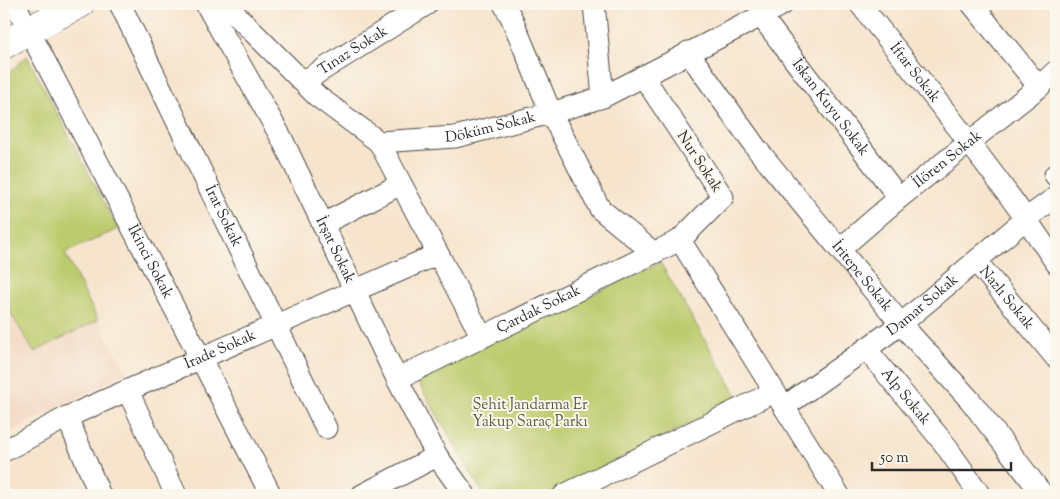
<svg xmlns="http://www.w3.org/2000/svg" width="1060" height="499" viewBox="0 0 1060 499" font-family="'Sorts Mill Goudy',serif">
<rect width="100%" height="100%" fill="#fbf7ec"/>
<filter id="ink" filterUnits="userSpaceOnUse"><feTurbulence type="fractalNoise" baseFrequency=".02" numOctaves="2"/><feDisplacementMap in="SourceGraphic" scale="10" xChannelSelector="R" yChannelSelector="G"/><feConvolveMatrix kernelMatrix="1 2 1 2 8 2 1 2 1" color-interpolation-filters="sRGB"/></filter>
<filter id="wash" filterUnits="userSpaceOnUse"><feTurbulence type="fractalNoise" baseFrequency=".0096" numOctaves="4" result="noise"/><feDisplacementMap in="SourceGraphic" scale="20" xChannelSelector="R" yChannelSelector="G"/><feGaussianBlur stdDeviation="1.12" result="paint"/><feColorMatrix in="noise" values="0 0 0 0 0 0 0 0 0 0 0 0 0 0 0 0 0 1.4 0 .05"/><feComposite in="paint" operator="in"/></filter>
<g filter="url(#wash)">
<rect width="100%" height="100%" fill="#f7e4cd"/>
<path fill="#f2d4be" d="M4,302L34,352L98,320L127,373L4,435Z"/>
<path fill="#bccb6d" stroke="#747b4c" d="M27,56L118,229L65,253L98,320L34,352L4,302V78Z
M660,262L739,399L546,495H484L416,379Z"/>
</g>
<g filter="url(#ink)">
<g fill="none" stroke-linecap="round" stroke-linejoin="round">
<defs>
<g id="street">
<path id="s1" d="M15,4L201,359L271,495"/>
<path id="s2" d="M120,4L326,428"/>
<path id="s3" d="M206,4L282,139L397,379L437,456L465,495"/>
<path id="s4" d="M225,4L317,96L379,142L455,137L551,113L603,97L761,16L783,4"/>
<path d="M504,4L512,19L551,113L600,209L654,253"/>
<path d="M594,4L603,97"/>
<path id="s5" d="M860,4C927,89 996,172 1056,263"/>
<path d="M972,4L1039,87"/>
<path id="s6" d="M761,16L899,198"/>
<path id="s7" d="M688,52L757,149L901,324L970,400L1043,495"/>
<path id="s8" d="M303,82L427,4"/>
<path d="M379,142L482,337"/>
<path d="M1056,174L1055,175L1056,176"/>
<path d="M323,224L401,184"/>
<path d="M680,240L839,495"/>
<path id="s9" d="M840,249L899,198L1039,87L1056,71"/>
<path id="s10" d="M976,261L1056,358"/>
<path id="s11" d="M866,349L943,442L980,495"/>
<path id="s12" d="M397,379L680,240L723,197L643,76"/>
<path d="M128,391L176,495"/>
<path id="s13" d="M784,407L901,324L1027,218L1056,197"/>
<path d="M67,417L100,495"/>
<path id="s14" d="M4,451L67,417L438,254"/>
<path d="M362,495L437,456"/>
<path d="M564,495L774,392"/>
</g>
<path id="secondary" d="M4,45L29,30L80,4"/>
</defs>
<use href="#street" stroke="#4a4743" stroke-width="23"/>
<use href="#secondary" stroke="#4a4743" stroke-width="29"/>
<use href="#street" stroke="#fff" stroke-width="21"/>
<use href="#secondary" stroke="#fff" stroke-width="28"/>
</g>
</g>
<g text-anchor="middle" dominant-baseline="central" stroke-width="4" stroke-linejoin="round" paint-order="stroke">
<g font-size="15" fill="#2b2b2b" stroke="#fbf7ec">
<text stroke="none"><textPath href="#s8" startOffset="59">Tınaz Sokak</textPath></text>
<text stroke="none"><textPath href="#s5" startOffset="88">İftar Sokak</textPath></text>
<text stroke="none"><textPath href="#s6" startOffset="115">İskan Kuyu Sokak</textPath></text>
<text stroke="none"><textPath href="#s4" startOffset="320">Döküm Sokak</textPath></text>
<text stroke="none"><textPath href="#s9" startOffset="140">İlören Sokak</textPath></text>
<text transform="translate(699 162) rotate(57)">Nur Sokak</text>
<text stroke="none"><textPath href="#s2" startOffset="236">İrat Sokak</textPath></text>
<text stroke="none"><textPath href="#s3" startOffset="278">İrşat Sokak</textPath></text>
<text stroke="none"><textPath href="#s1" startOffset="291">İkinci Sokak</textPath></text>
<text stroke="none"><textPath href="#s7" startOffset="284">İritepe Sokak</textPath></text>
<text stroke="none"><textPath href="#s10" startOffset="48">Nazlı Sokak</textPath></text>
<text stroke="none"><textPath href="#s13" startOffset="172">Damar Sokak</textPath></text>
<text stroke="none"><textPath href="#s12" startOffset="158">Çardak Sokak</textPath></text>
<text stroke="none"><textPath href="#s14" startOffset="239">İrade Sokak</textPath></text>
<text stroke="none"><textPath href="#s11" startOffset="62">Alp Sokak</textPath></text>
</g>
<g font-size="15" fill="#565b3f" stroke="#fbf7ec">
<text x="530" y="405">Şehit Jandarma Er<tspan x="530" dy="17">Yakup Saraç Parkı</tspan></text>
</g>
</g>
<rect width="1060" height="499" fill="none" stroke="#fbf7ec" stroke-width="20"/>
<path d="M872 462v8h139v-8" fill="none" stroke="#2b2b2b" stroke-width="2.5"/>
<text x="880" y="462" font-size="15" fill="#2b2b2b" stroke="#fbf7ec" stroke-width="4" paint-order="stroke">50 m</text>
</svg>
